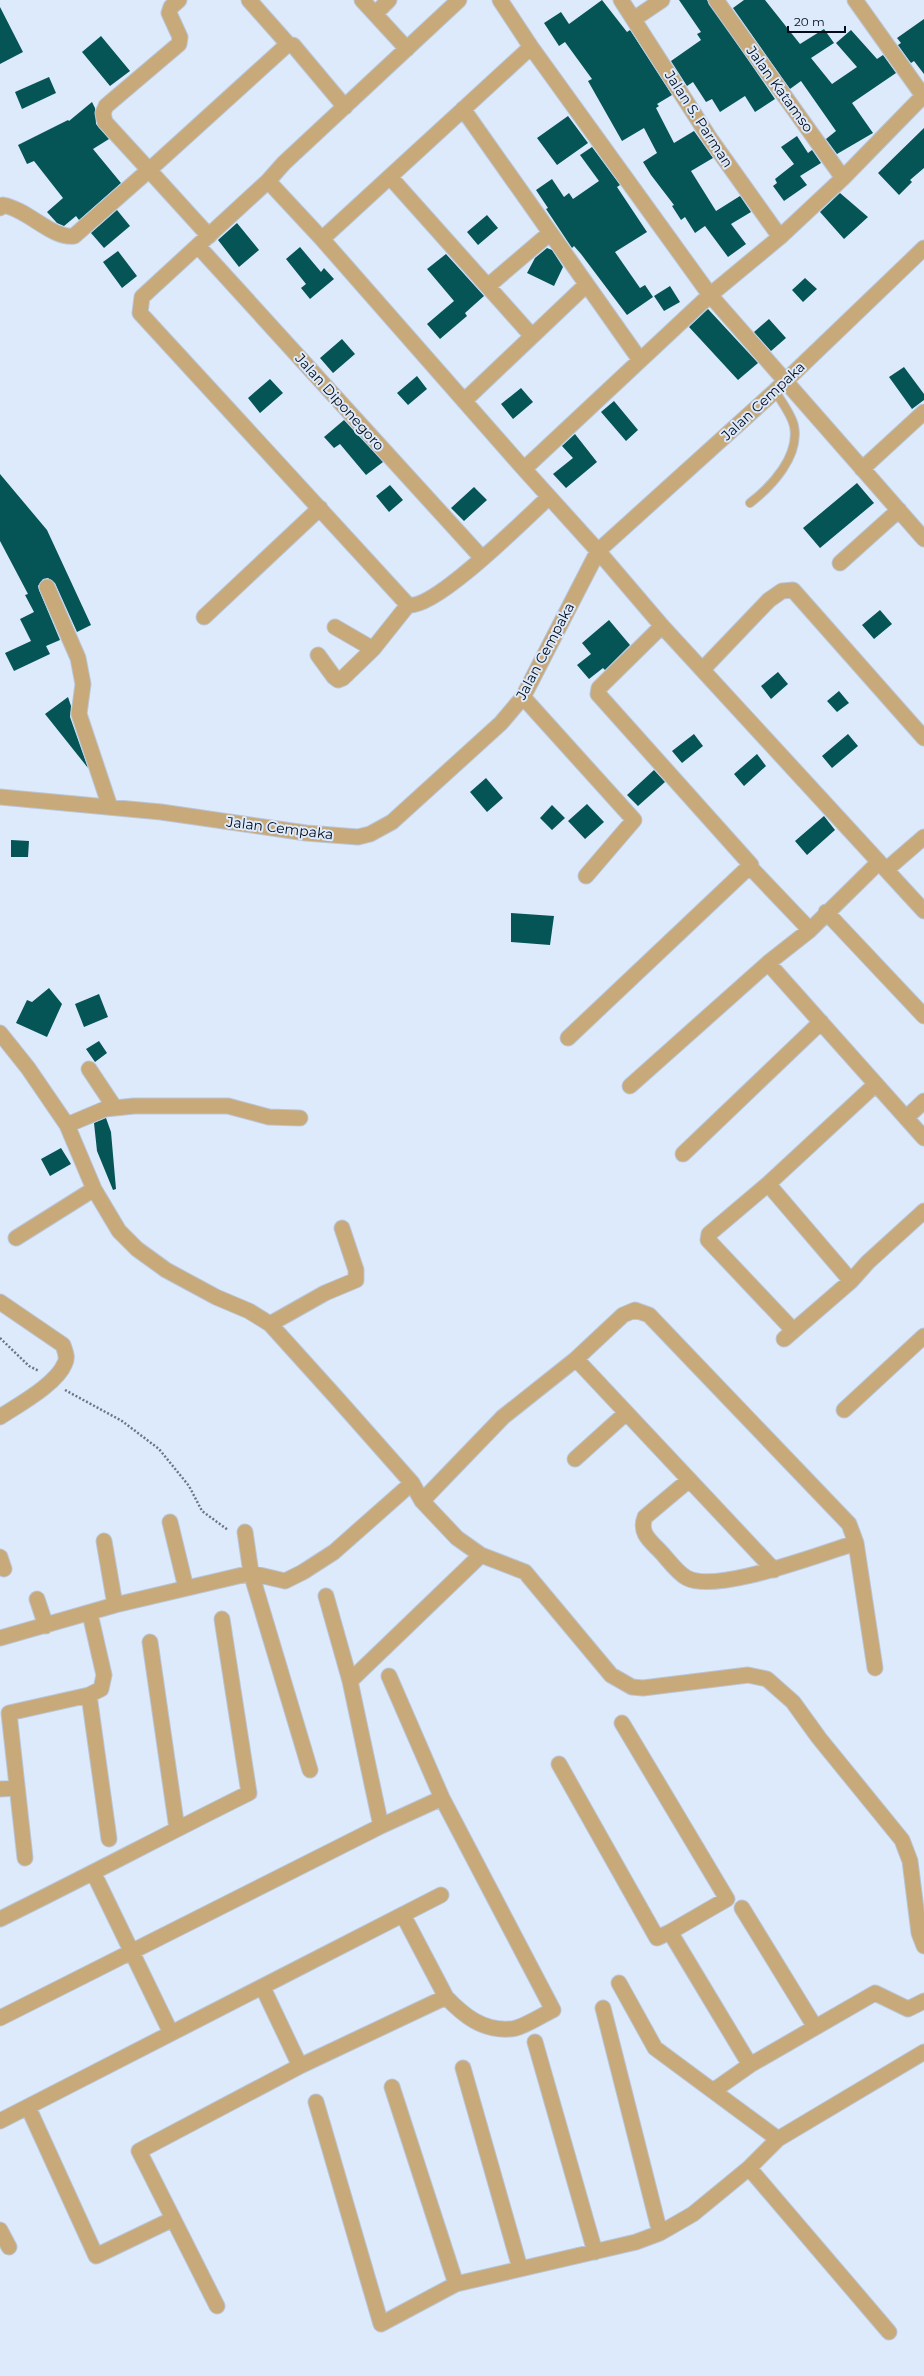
<svg xmlns="http://www.w3.org/2000/svg" width="924" height="2376" viewBox="0 0 924 2376" font-family="Montserrat,sans-serif">
<rect width="100%" height="100%" fill="#ddeafb"/>
<path fill="#055557" d="M602,0L627,32L630,30L672,95L657,104L659,106L656,108L674,143L694,131L713,158L691,171L716,211L740,196L751,212L731,224L746,244L728,257L705,226L695,233L685,217L681,220L672,206L674,205L651,175L643,162L657,153L644,128L622,141L588,81L592,79L565,42L559,46L544,23L561,12L569,24Z
M679,0H707L775,99L755,112L745,96L720,112L712,99L706,102L693,82L687,86L671,61L701,40L697,34L701,32Z
M744,0H765L800,44L824,29L834,43L811,58L832,84L857,67L836,43L851,30L877,59L883,55L896,73L852,103L873,133L837,154L826,139L836,131L801,81L790,89L733,8Z
M0,7L23,52L0,64Z
M924,19V74L914,61L911,63L898,45L901,43L897,38Z
M101,36L130,71L110,86L82,52Z
M49,77L56,93L22,109L15,92Z
M92,102L95,108L96,124L109,139L93,149L121,183L79,220L76,216L64,226L57,223L47,212L63,198L34,161L27,164L18,145L68,120L69,121Z
M568,116L588,143L557,165L537,138Z
M924,128V168L910,180L912,182L899,195L878,173Z
M797,136L808,153L812,150L821,163L800,176L807,185L784,201L773,186L777,183L775,179L794,164L781,147Z
M592,147L620,185L617,187L647,232L615,252L640,288L645,285L653,297L627,315L581,254L574,246L572,248L546,209L548,208L536,190L552,179L564,197L569,193L573,199L599,181L580,155Z
M840,193L868,217L844,239L820,212Z
M117,210L130,226L104,248L91,233Z
M487,215L498,228L478,245L467,232Z
M237,223L259,250L239,267L218,240Z
M300,247L321,272L324,268L334,279L310,299L301,288L306,284L286,259Z
M547,248L552,250L563,267L554,286L527,273L535,258Z
M118,251L137,276L122,288L103,262Z
M446,254L484,296L465,313L467,316L440,339L427,324L454,301L427,269Z
M805,278L817,289L803,302L792,290Z
M670,286L680,302L664,311L654,296Z
M708,309L758,363L738,380L689,327Z
M769,319L786,338L771,351L754,332Z
M342,339L355,354L333,373L320,358Z
M904,367L924,394V400L912,409L889,377Z
M417,376L427,389L408,405L397,393Z
M270,379L283,393L260,413L248,398Z
M521,388L533,402L513,419L501,404Z
M614,401L638,430L626,441L601,412Z
M344,420L383,462L366,475L340,444L334,448L324,437Z
M575,434L597,462L566,488L553,474L573,458L562,446Z
M0,474L47,530L91,625L77,632L55,583L48,578L43,579L38,586L39,590L60,640L46,646L50,654L14,671L5,653L31,641L20,619L34,612L25,595L28,594L0,541Z
M857,483L874,503L820,548L803,528Z
M390,485L403,500L389,512L376,496Z
M474,487L487,500L464,521L451,508Z
M880,610L892,624L874,639L862,625Z
M609,620L630,645L605,670L603,668L589,679L577,665L591,654L582,643Z
M778,672L788,684L771,699L761,686Z
M839,691L849,703L837,712L827,701Z
M68,697L71,706L70,717L88,768L45,714Z
M694,734L703,746L682,763L672,751Z
M848,734L858,746L832,768L822,756Z
M757,754L766,766L744,786L734,774Z
M654,770L665,782L638,806L627,795Z
M486,778L503,798L487,812L470,792Z
M587,804L604,822L585,839L568,821Z
M552,805L565,818L552,830L540,818Z
M824,816L835,830L807,855L795,841Z
M11,840L29,841L28,857H11Z
M511,913L554,916L550,945L511,942Z
M49,988L62,1004L47,1037L16,1023L27,1000L32,1002Z
M99,994L108,1017L84,1027L75,1004Z
M99,1041L107,1053L95,1062L86,1049Z
M106,1118L111,1132L116,1189L113,1190L97,1151L94,1123Z
M61,1148L71,1164L50,1176L41,1159Z"/>
<g fill="none" stroke-linecap="round" stroke-linejoin="round">
<defs>
<path id="lane" d="M750,503C772,486 800,456 794,426C792,415 781,401 775,391"/>
<path id="street" d="M249,0L288,44
M362,0L407,49
M459,0L284,163L268,181L322,239L524,469L598,551L662,626L924,911
M500,0L531,47L710,295L924,539
M621,0L711,140L780,237
M716,0L843,178
M855,0L924,97
M375,14L389,0
M634,19L662,0
M463,109L640,360
M390,177L532,336
M268,181L142,297L140,313L408,605C435,610 526,518 549,497
M0,208L3,205C29,210 52,239 74,236L149,170L105,122L103,113L106,106L179,44L180,37L169,13L171,7L179,0
M209,236L149,170L158,162L288,44L293,45L345,107
M322,239L531,47
M198,246L482,558
M488,286L550,233
M464,401L586,285
M524,469L710,295L780,237L843,178L923,96
M862,469L924,412
M840,563L899,510
M47,587L78,658L83,684L79,714L110,807
M204,617L320,508
M335,627L373,649L408,605
M318,655L334,677L338,680L343,678L373,649
M703,669L769,600L782,591L793,590L924,738
M523,697L634,820L586,876
M0,797L161,812L306,833L358,837L370,834L392,822L501,723L523,697L598,551L775,391L924,248
M750,867L810,930
M887,869L924,837
M826,912L924,1016
M768,963L924,1138
M0,1033L28,1068L67,1125L94,1189L119,1231L137,1249L166,1270L216,1297L249,1311L270,1324L335,1396L412,1483L422,1501L457,1538L481,1555L525,1572L611,1675L632,1687L643,1688L748,1675L767,1679L793,1702L819,1738L902,1840L910,1861L919,1933L924,1946
M568,1038L751,865L598,694L599,688L662,626
M89,1069L115,1108
M630,1086L768,963L810,930L879,862
M906,1118L924,1101
M67,1125L105,1109L134,1106H228L269,1117L300,1118
M683,1154L821,1022
M768,1184L851,1281
M16,1238L94,1189
M0,1302L63,1345C65,1351 68,1357 65,1363C57,1384 18,1405 0,1417
M270,1324L325,1293L356,1280V1270L342,1228
M793,1330L708,1240L709,1234L768,1184L876,1084
M784,1339L851,1281L868,1262L924,1211
M576,1359L774,1570
M844,1410L924,1336
M575,1459L626,1413
M422,1501L503,1417L576,1359L623,1315L635,1310L649,1315L849,1524L856,1543C821,1553 718,1594 687,1578C677,1573 667,1558 659,1550C649,1540 639,1532 645,1517L689,1480
M170,1522L186,1588
M245,1532L251,1573L310,1770
M104,1541L115,1605
M856,1543L875,1668
M0,1557L4,1569
M326,1596L350,1681
M37,1599L46,1626
M0,1638L115,1605L251,1573L285,1581L303,1572L334,1552L412,1483
M150,1642L177,1829
M89,1695L109,1839
M622,1723L727,1899L670,1932
M559,1764L657,1938L670,1932L750,2065
M0,1789L17,1788
M381,1826L350,1681L481,1555
M25,1858L9,1713L89,1695L101,1689L104,1675L90,1614
M94,1874L171,2033
M742,1908L815,2027
M403,1915L446,1997
M0,1919C84,1878 166,1834 249,1793L222,1619
M619,1983L655,2048L713,2091L750,2065L875,1993L908,2009L924,2001
M263,1988L300,2066
M603,2008L660,2233
M0,2018L381,1826L442,1798
M535,2042L595,2252
M463,2068L520,2268
M392,2087L456,2284
M713,2091L778,2139
M316,2102L381,2324L456,2284L636,2242L660,2233L693,2214L749,2168L778,2139L924,2052
M28,2107L96,2256L173,2219
M0,2121L441,1895
M749,2168L889,2332
M0,2230L9,2247
M217,2306L139,2151L300,2066L446,1997C464,2016 483,2031 510,2029C521,2029 542,2015 553,2010L442,1798L389,1676"/>
</defs>
<use href="#lane" stroke="#bac6d7" stroke-width="10"/>
<use href="#street" stroke="#bac6d7" stroke-width="17"/>
<path stroke="#6b7685" stroke-width="2.5" stroke-dasharray="2 2" stroke-linecap="butt" d="M0,1338L29,1366L39,1371
M65,1390L122,1421L159,1449L189,1486L202,1511L228,1530"/>
<use href="#lane" stroke="#c8a97a" stroke-width="8"/>
<use href="#street" stroke="#c8a97a" stroke-width="15"/>
</g>
<g text-anchor="middle" dominant-baseline="central" stroke-width="4" stroke-linejoin="round" paint-order="stroke">
<g font-size="14" fill="#040c1a" stroke="#ddeafb">
<text transform="translate(780 89) rotate(54)">Jalan Katamso</text>
<text transform="translate(699 119) rotate(57)">Jalan S. Parman</text>
<text transform="translate(763 401) rotate(-43)">Jalan Cempaka</text>
<text transform="translate(340 402) rotate(48)">Jalan Diponegoro</text>
<text transform="translate(545 651) rotate(-62)">Jalan Cempaka</text>
<text transform="translate(280 828) rotate(7)">Jalan Cempaka</text>
</g>
</g>
<path d="M788 26v6h57v-6" fill="none" stroke="#040c1a" stroke-width="2"/>
<text x="794" y="26" font-size="12" fill="#040c1a" stroke="#ddeafb" stroke-width="3" paint-order="stroke">20 m</text>
</svg>
